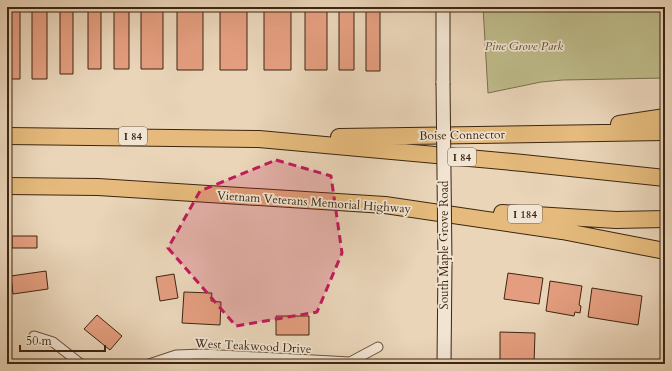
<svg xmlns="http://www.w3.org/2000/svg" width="672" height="371" viewBox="0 0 672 371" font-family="Cardo,serif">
<rect width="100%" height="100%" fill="#ead5b9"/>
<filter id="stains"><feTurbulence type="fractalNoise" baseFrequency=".005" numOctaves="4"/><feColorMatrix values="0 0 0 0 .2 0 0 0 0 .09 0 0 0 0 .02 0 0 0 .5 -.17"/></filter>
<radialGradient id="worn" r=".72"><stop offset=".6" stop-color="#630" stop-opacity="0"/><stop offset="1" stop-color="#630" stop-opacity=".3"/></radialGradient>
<path fill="#bebb8a" stroke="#7d704e" d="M483,7H665V78L563,80L541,82L488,93Z"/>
<path fill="#e49e7f" stroke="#3c2611" d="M7,7H20V79H7Z
M32,7H47V79H32Z
M60,7H73V74H60Z
M88,7H101V69H88Z
M114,7H129V69H114Z
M141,7H163V69H141Z
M177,7H203V70H177Z
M220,7H247V70H220Z
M264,7H291V70H264Z
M305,7H327V70H305Z
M339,7H354V70H339Z
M366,7H380V71H366Z
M12,236H37V248H12Z
M46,271L48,289L13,294L11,276Z
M508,273L543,278L539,304L504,299Z
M174,274L178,298L160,301L156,277Z
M550,281L582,286L579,305L581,306L580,313L575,312L574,316L546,311Z
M592,288L642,296L638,325L588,317Z
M184,292L212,293L211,301L221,302L220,325L182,323Z
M97,315L122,336L110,350L84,329Z
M276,316H309V335H276Z
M500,332L535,333L534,364H500Z"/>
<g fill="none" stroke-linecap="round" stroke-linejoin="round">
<defs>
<path id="lane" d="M664,364L665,316"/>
<path id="street" d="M34,336L53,342L81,364
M149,364L176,355L203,354L350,362L378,347"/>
<path id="secondary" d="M443,83V7
M444,364L445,263"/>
<path id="highway" d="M619,124L665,117
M7,136L259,139L523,163L665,178
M339,137L665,132
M7,186L98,187L385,205L562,231L665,251
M502,213L616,220L665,219"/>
</defs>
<use href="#lane" stroke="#68523b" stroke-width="6"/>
<use href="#street" stroke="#68523b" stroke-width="11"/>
<use href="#secondary" stroke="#3c2611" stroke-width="15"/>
<use href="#highway" stroke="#3c2611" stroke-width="18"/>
<use href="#lane" stroke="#f1e4d2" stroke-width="4.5"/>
<use href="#street" stroke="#f1e4d2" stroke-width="9"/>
<use href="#secondary" stroke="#f1e4d2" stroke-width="13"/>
<use href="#highway" stroke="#e5ba7c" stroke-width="16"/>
<defs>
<path id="secondary-bridge" d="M443,83L445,263"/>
</defs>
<use href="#secondary-bridge" stroke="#3c2611" stroke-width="15" stroke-linecap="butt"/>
<use href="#secondary-bridge" stroke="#f1e4d2" stroke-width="13"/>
</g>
<path fill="#c2185b" fill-opacity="0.2" stroke="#c2185b" stroke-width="3" stroke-dasharray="8 5" stroke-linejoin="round" d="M276,160L331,176L342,253L317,312L236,326L168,248L200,191Z"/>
<g text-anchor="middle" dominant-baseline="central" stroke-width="3.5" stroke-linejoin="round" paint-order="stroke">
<g fill="#f1e4d2" stroke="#725f4b" stroke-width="1">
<rect x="119" y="127" width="28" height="18" rx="3"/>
<rect x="448" y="148" width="28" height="18" rx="3"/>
<rect x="508" y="205" width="34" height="18" rx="3"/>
</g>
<g font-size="11" font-weight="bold" fill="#3c2611">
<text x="133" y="136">I 84</text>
<text x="462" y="157">I 84</text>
<text x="525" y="214">I 184</text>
</g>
<g font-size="12" font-style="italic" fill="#5c4b2f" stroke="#f1e4d2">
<text x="524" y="46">Pine Grove Park</text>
</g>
<g font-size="12" fill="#3c2611" stroke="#f1e4d2">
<text transform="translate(462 135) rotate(-1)">Boise Connector</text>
<text transform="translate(314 202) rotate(4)">Vietnam Veterans Memorial Highway</text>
<text transform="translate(444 245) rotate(-90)">South Maple Grove Road</text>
<text transform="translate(253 346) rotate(3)">West Teakwood Drive</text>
</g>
</g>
<rect width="672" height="371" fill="none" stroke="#ead5b9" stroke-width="24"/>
<rect x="8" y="8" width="656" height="355" fill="none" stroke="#3c2611" stroke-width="2"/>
<rect x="12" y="12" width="648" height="347" fill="none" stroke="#3c2611"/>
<path d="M20 345v6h85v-6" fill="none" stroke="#3c2611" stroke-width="2"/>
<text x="26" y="345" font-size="12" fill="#3c2611" stroke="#f1e4d2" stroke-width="3" paint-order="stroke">50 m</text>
<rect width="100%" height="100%" filter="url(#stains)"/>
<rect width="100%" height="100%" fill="url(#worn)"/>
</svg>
